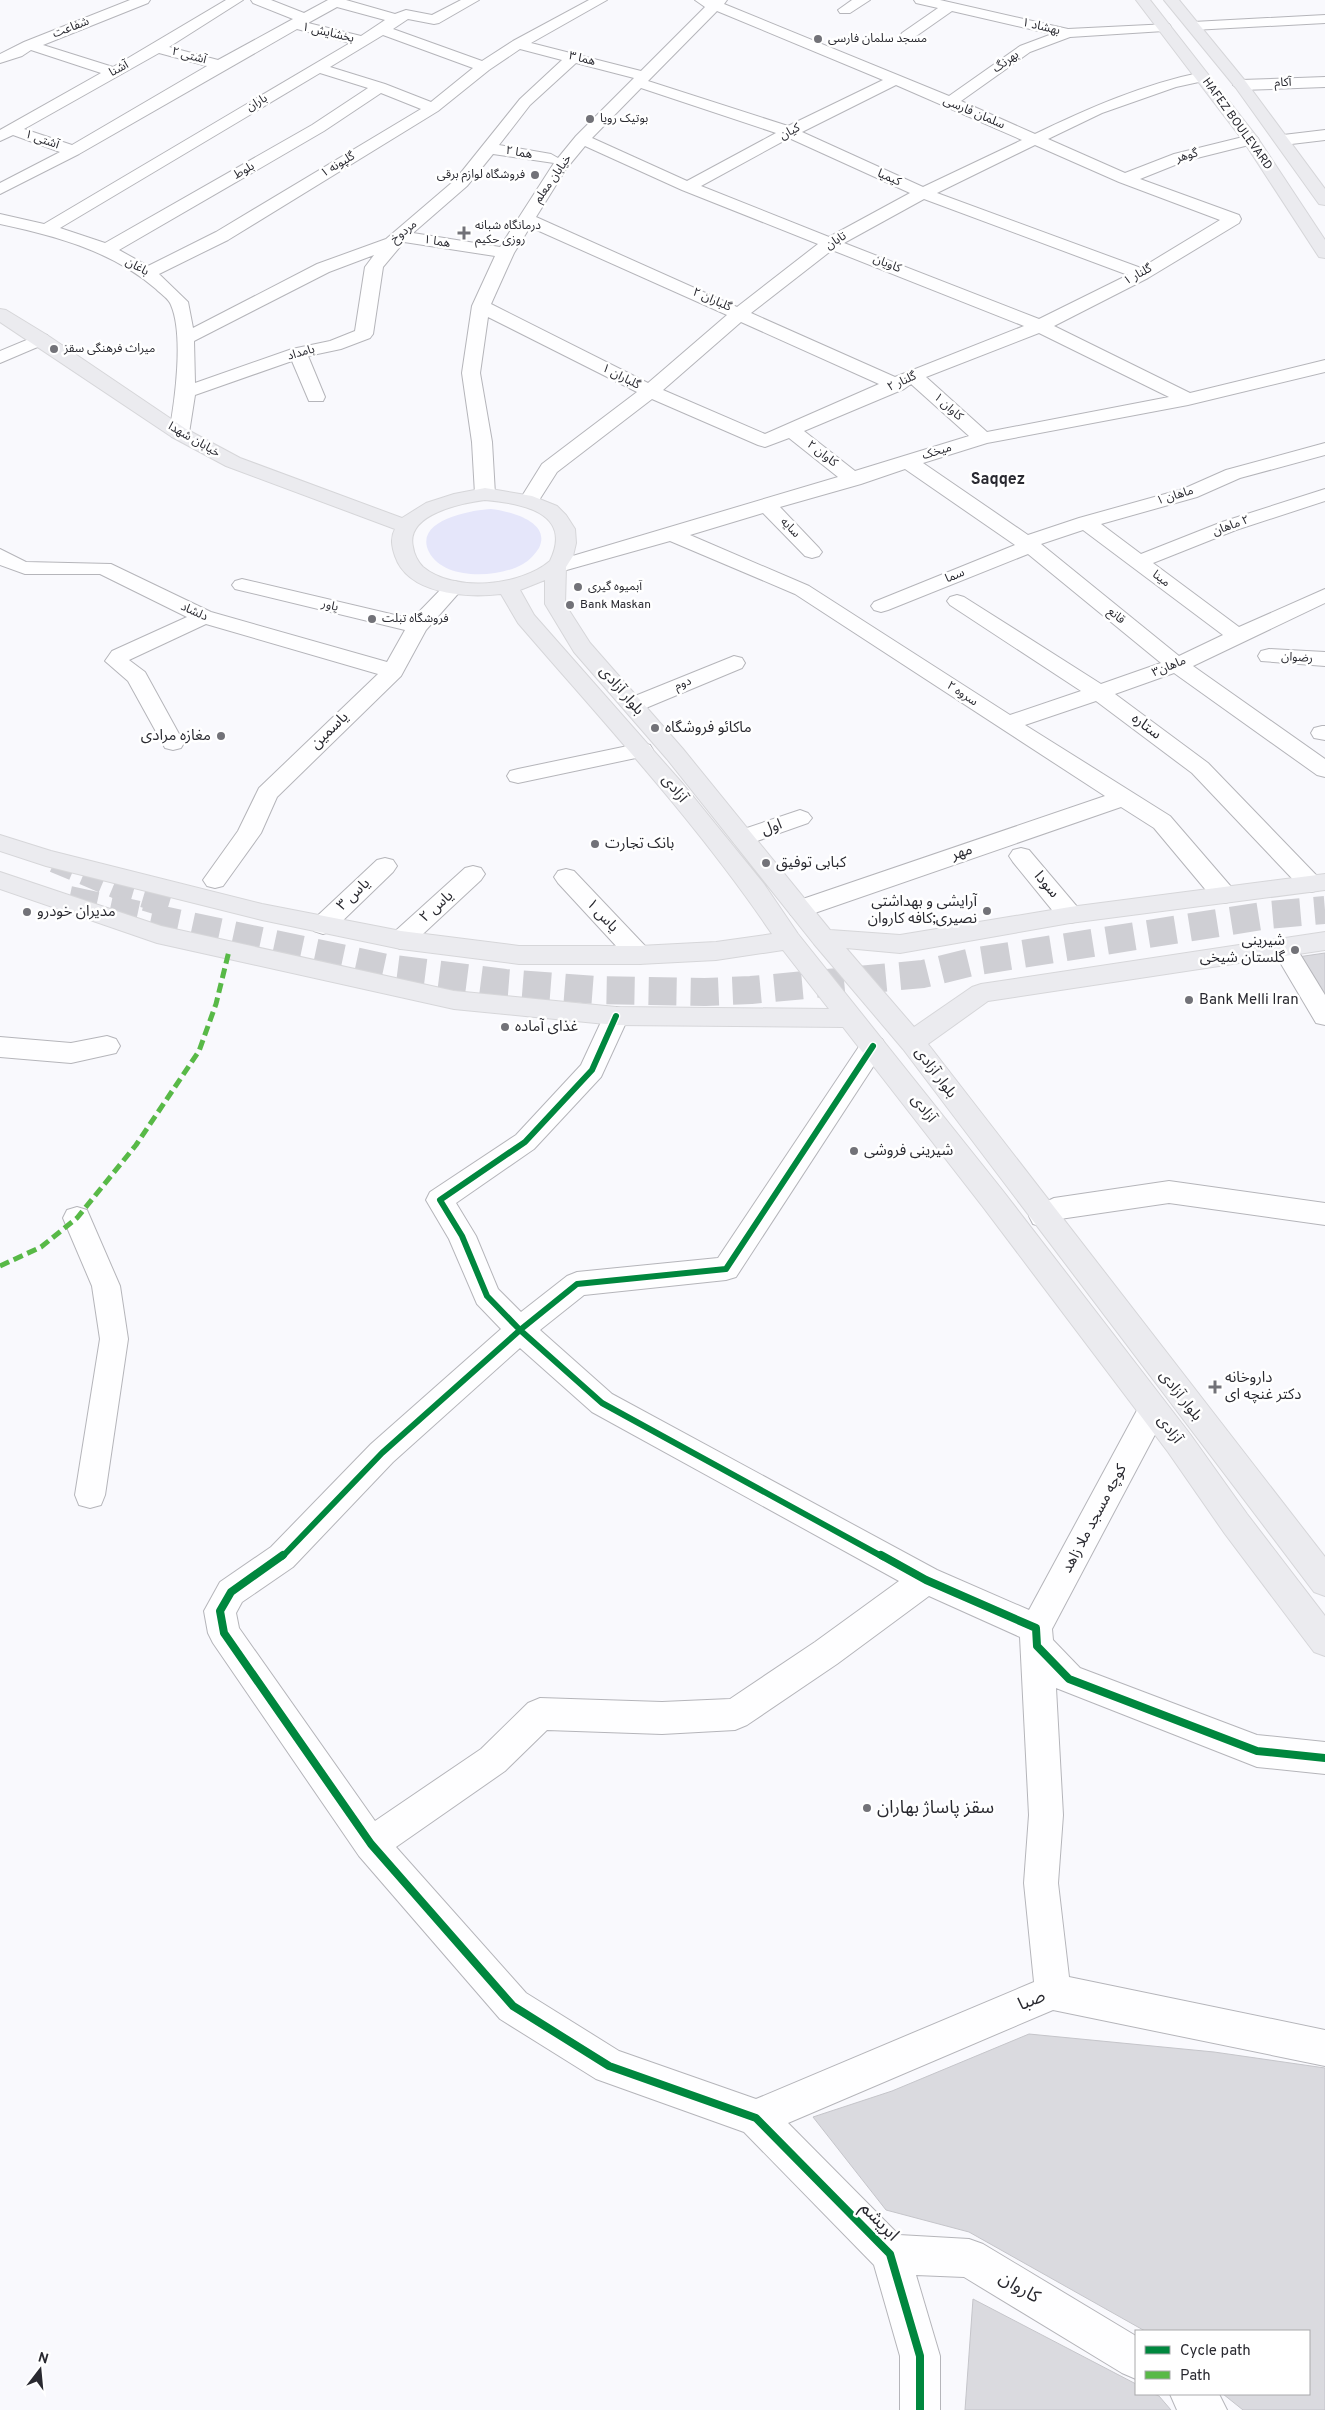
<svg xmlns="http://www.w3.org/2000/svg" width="1325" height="2410" viewBox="0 0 1325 2410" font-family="Overpass,'Noto Sans Arabic',sans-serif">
<rect width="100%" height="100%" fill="#f9f9fd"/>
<path fill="#e5e6fa" d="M491,509C508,511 552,521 539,548C535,554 530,560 523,564C499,578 444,581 429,552C413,520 472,510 491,509Z"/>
<path fill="#dadadf" stroke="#c5c5ca" d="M1325,953V1013L1291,958Z
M1029,2034L1214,2052L1325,2068V2410H1243L1223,2394H1309V2331H1145L969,2232L886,2210L813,2117L892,2091Z
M973,2299L1136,2384V2394H1154L1159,2396L1171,2410H965Z"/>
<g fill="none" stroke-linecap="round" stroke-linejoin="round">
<path stroke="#cfcfd4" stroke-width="21" stroke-dasharray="21 11" stroke-linecap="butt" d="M54,862L123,891L150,899"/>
<path stroke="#cfcfd4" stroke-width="28" stroke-dasharray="28 14" stroke-linecap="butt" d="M146,897L169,904
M69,900L387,968L505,983L596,990L705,992L751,990L923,974L972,962L1268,915L1325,910"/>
<defs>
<path id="minor" d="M130,0H150L148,3L43,45L113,67L226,0H243L169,47L218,60L293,19L253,3L251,0H271L304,13L328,0H346L395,14L406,10L432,15L461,0H479L439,23L434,24L408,19L393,29L482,61L513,41L589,0H607L531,43L641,71L705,7L695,0H727L724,4L949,96L1020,46L1052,34L952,11L912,39H902L900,36L902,33L938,8L916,3L914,0H940L1068,29L1169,24L1171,27L1164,31L1070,37L1030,52L961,101L1035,134C1089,108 1144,84 1203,72L1211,77L1208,80L1176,87L1102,113L1048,139L1125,173L1174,154L1251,135L1257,137L1259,140L1257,143L1185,161L1140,179L1239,215L1241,219L1239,223L1148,278L1054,326L1190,393L1325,360V372L1188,405L987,443L923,463L1028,535L1079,518L1183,489L1226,470L1325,443V455L1240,478L1197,497L1101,524L1141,554L1222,522L1325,489V501L1236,530L1153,563L1239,627L1325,589V603L1193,666L1325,759V777L1317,775L1174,673L1115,694L1208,763L1319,878L1323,884L1319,890L1311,892L1303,890L1192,773L1096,701L1025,725L1170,816L1233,889L1236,895L1233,901L1224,903L1215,901L1154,828L1121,807L809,915L800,917L791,915L788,909L791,903L1105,796L795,594L670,541L563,571L556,573L549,571L546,567L549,563L838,477L789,438L765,447L758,445L652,399L557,472L536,505L529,507L522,505L519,501L542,464L637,392L488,317L480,373L492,442L495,494L492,498L485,500L478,498L475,494L472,442L462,373L472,306L495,256L404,242L383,267L373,334L370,338L341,349L308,356L325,397L323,401H309L292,361L195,395L189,433L186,437H172L169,433C175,401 184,335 171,305C169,299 161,294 156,289C112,251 56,236 0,224V214L44,224L350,43L297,29L79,154L0,194V183L60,152L13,135L0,141V130L101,73L31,50L22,56L0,63V54L24,42ZM337,7L385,20L361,36L308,23ZM717,11L883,80L788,126L648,81ZM383,35L473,68L431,102L385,84L330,67ZM520,49L562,60L520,99L455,180L386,239L317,264L193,328L188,302L159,274L228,240L438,111L489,70ZM159,53L207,66L72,145L24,129ZM576,63L634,78L576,136L558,158L551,154L499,145L530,105ZM320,73L368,88L312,125L105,243L60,228ZM896,85L1022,140L923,187L802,132ZM641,88L776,133L687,181L592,138ZM381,93L421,109L216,232L148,266L119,250L324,131ZM789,138L910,193L829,237L701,186ZM1035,145L1119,182L1220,220L1141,268L937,193ZM585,146L682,190L818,244L737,307L536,217L566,169ZM493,154L554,163L500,247L413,233L467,186ZM924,199L1128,275L1039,319L844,243ZM530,227L727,315L648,383L491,304L514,253ZM832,250L1024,326L895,377L751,313ZM374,255L365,267L355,331L330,341L292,349L195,383L194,341L329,272ZM741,322L879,384L765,434L663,390ZM1039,333L1169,397L987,432L926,377ZM911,384L969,436L855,471L804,431L904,389ZM905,469L1015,545L874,602L871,606L874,610L881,612L888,610L1028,554L1161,663L1101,684L964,597L957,595L950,597L947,601L950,605L1081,691L1010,715L809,586L690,535L763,513L805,556L812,558L819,556L822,552L819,548L780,507L861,484ZM1083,530L1223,635L1179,656L1041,544Z
M852,0H870L850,13H840L838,10Z
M1325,15V23L1193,30L1186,26L1193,22Z
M1325,77V87L1241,90L1233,85L1241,80Z
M1325,130V140L1283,145L1277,143L1275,140L1277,137L1283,135Z
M41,334L47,335L50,339L47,343L0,363V351Z
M0,549L26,562L111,564L211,612L387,662L405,630L235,589L232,585L235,581L242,579L412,619L447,583L454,581L461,583L464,587L426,630L401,676L277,797L261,833L223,886L215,888L207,886L203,880L238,831L259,788L378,674L206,624L129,660L145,672L184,743L181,748L173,750L165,748L128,681L105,661L112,651L187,617L100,574H25L0,565Z
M1269,649L1325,652V666L1261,661L1258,656L1261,651Z
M734,656L742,658L745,663L742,668L641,710L633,712L625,710L622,705L625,700Z
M1322,726H1325V740L1314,738L1311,733L1314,728Z
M642,743L650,745L653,750L650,755L518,783L510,781L507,776L510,771L518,769Z
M800,810L808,813L812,818L808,823L743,846L735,844L731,838L735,832Z
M1021,848L1029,850L1079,909L1082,915L1079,921L1070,923L1061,921L1013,862L1009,856L1013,850Z
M385,858L393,860L397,866L393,872L332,931L323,934L314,931L311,925L314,919L377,860Z
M473,866L481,868L485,874L481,880L410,946L401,949L392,946L389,940L392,934L465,868Z
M566,869L574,871L648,949L651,955L648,961L639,964L630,961L558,883L554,877L558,871Z
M1283,938L1292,941L1325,995V1025L1316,1023L1271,947L1274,941Z
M616,1007L625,1009L629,1016L601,1077L534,1149L456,1203L476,1236L498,1289L521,1312L567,1276L577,1272L718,1258L864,1039L873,1036L882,1039L886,1046L882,1053L736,1277L726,1280L584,1295L540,1330L612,1394L937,1570L1029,1610L1142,1401L1153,1397L1164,1401L1168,1410L1052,1629L1053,1640L1080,1668L1257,1735L1325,1742V1774L1257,1767L1056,1688L1063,1815L1058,1883L1069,1977L1325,2030V2066L1053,2010L788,2123L899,2235L969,2239L983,2244L1136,2336V2379L1122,2373L964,2277L916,2275L940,2356V2410H900V2356L874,2265L744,2132L596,2079L500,2019L359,1856L213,1643L208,1633L204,1611L220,1582L271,1547L371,1444L501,1329L477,1304L449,1239L426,1200L430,1192L516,1135L581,1065L607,1009ZM520,1348L592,1412L899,1581L815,1642L730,1699L662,1702L540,1698L528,1703L481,1749L375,1821L239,1628L236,1613L242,1602L293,1567L393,1462ZM929,1596L1020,1637L1029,1815L1024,1883L1034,1982L756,2099L619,2051L526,1993L396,1847L505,1771L547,1730L662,1734L735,1730L747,1725L837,1664Z
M107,1036L116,1039L120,1046L116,1053L71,1063L0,1057V1037L71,1043Z
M1169,1181L1325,1203V1225L1169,1203L1060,1219L1043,1227L1033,1224L1029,1216L1033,1208L1054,1198Z
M77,1207L87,1210L120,1286L128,1339L105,1495L101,1505L90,1508L79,1505L75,1495L100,1339L92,1286L63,1218L67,1210Z
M1170,2394H1219L1227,2410H1177Z"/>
<path id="major" d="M1136,0H1150L1257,137L1325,240V258L1319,257L1244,142Z
M1164,0H1179L1246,82L1325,189V205L1319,204L1236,88Z
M0,309L6,310L47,335L186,429L240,458L402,518L426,503L454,494L485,488L532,496L557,506L566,515L575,529L576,543L573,556L566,567L565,604L590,643L683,749L830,930L900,935L1070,907L1325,874V890L1070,923L900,953L846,948L914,1027L972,987L981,984L1325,932V950L988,1001L928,1044L1325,1557V1596L1314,1592L903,1049L814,944L667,759L574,652L545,604V580L520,590L534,615L683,784L764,884L798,934L1003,1191L1190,1434L1247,1514L1325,1616V1656L1314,1652L1225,1534L1168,1452L983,1207L843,1027L616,1025L454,1009L157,943L0,889V872L161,926L454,991L616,1007L829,1009L783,950L716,960L639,964H519L401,949L262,920L46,866L0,851V835L51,851L262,904L401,931L519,946H639L716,942L772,934C697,823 605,724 518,623L501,594C468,598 408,595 395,556C392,547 390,538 395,529L226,466L172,437L0,322ZM485,500C520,503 574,512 550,561C521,586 454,593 423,567C418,562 414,554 413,547C405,514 462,503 485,500Z"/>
</defs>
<use href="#minor" stroke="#b5b5ba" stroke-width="2"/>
<use href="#major" stroke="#d6d6d9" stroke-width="2"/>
<use href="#minor" fill="#fefeff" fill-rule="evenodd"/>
<use href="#major" fill="#ebebef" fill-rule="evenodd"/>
<path stroke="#58b947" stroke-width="5" stroke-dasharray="10 5" stroke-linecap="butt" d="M0,1266L41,1247L77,1218L136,1145L199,1051L216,1004L229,951"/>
<defs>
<path id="cycleway-far1" d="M616,1016L592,1070L525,1142L440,1200L462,1236L487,1296L520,1330L602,1403L883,1557
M282,1557L382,1453L520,1330L577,1284L726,1269L873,1046"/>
<path id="cycleway" d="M283,1555L231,1592L220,1611L224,1633L371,1844L513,2006L609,2066L756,2118L890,2254L920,2356V2410
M881,1555L926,1580L1036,1628L1037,1646L1069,1679L1257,1751L1325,1758"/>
</defs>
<use href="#cycleway-far1" stroke="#fff" stroke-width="9"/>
<use href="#cycleway" stroke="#fff" stroke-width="11"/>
<use href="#cycleway-far1" stroke="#00873e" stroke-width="6"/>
<use href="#cycleway" stroke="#00873e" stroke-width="8"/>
</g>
<g fill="#727278" stroke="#fff" stroke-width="2">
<circle cx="818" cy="39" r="5"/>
<circle cx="590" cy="119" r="5"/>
<circle cx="535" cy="175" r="5"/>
<path d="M461.5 225.5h5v5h5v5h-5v5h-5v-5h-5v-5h5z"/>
<circle cx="54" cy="349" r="5"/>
<circle cx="578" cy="587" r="5"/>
<circle cx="570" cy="605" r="5"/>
<circle cx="372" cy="619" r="5"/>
<circle cx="655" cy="728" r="5"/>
<circle cx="221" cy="736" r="5"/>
<circle cx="595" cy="844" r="5"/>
<circle cx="766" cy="863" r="5"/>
<circle cx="987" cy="911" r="5"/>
<circle cx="27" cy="912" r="5"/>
<circle cx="1295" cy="950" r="5"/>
<circle cx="1189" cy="1000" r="5"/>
<circle cx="505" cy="1027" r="5"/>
<circle cx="854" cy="1151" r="5"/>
<path d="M1212.5 1379.5h5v5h5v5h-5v5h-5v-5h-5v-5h5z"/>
<circle cx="867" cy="1808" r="5"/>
</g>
<g text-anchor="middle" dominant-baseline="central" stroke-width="5" stroke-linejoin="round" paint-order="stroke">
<g font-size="12" fill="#292930" stroke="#fff">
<text transform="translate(1041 27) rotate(13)">بهشاد ۱</text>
<text transform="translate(71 28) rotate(-21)">شفاعت</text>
<text transform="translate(328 33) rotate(13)">بخشایش ۱</text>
<text transform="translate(189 56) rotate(15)">آشتی ۲</text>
<text transform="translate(582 59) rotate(14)">هما ۳</text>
<text transform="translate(1006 62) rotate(-35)">بهرنگ</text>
<text transform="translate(119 69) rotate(-29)">آشنا</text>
<text transform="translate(1283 83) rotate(-2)">آکام</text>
<text transform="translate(257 103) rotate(-30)">باران</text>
<text transform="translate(974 113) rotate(23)">سلمان فارسی</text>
<text transform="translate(1237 124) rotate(54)">HAFEZ BOULEVARD</text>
<text transform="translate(790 132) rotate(-27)">کیان</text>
<text transform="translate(42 140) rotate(19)">آشتی ۱</text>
<text transform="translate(519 153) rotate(10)">هما ۲</text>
<text transform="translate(1187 156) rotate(-16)">گوهر</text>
<text transform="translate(338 165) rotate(-31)">گلپونه ۱</text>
<text transform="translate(244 171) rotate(-30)">بلوط</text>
<text transform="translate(889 178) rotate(24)">کیمیا</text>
<text transform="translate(553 179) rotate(-55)">خیابان معلم</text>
<text transform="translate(404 232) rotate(-38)">مردوخ</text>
<text transform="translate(836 241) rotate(-32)">تابان</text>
<text transform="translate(437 242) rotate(9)">هما ۱</text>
<text transform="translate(887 264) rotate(22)">کاویان</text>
<text transform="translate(137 267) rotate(29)">باغان</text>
<text transform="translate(1138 275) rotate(-29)">گلنار ۱</text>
<text transform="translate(712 300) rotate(24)">گلباران ۲</text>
<text transform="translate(301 353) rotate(-16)">بامداد</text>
<text transform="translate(621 377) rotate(27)">گلباران ۱</text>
<text transform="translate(902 382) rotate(-25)">گلنار ۲</text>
<text transform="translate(948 407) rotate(42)">کاوان ۱</text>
<text transform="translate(194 440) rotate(30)">خیابان شهدا</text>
<text transform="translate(937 452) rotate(-17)">میخک</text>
<text transform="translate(822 454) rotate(38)">کاوان ۲</text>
<text transform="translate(1175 496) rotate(-17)">ماهان ۱</text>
<text transform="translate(1231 526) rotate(-20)">٢ ماهان</text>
<text transform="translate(790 528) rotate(46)">سایه</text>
<text transform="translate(955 576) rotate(-22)">سما</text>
<text transform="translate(1161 579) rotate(37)">مینا</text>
<text transform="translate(330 606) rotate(14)">یاور</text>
<text transform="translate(194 612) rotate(24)">دلشاد</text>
<text transform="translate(1116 616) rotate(39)">قانع</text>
<text transform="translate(1297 658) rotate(3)">رضوان</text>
<text transform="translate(1169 667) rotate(-22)">ماهان۳</text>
<text transform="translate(683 684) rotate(-22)">دوم</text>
<text transform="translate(962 694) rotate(34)">سروه ۲</text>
</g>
<g font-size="12" fill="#292930" stroke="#fff" text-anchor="start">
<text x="828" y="39">مسجد سلمان فارسی</text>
<text x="600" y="119">بوتیک رویا</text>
<text x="525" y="175" text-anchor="end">فروشگاه لوازم برقی</text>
<text x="475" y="226">درمانگاه شبانه<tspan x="475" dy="14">روزی حکیم</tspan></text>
<text x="64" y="349">میراث فرهنگی سقز</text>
<text x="588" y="587">آبمیوه گیری</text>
<text x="580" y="605">Bank Maskan</text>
<text x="382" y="619">فروشگاه تبلت</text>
</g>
<g font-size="15" fill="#292930" stroke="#fff">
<text transform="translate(621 691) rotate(49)">بلوار آزادی</text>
<text transform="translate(1146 727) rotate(37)">ستاره</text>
<text transform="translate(330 731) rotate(-44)">یاسمین</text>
<text transform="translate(674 789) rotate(51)">آزادی</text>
<text transform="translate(772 828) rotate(-20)">اول</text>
<text transform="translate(962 853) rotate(-19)">مهر</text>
<text transform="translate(1046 885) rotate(50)">سودا</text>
<text transform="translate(354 895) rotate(-44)">یاس ۳</text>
<text transform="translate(437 907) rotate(-42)">یاس ۲</text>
<text transform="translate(602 916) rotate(47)">یاس ۱</text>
<text transform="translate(935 1073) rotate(53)">بلوار آزادی</text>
<text transform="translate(923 1109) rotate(52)">آزادی</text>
<text transform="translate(1180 1396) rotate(52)">بلوار آزادی</text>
<text transform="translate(1169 1430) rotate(53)">آزادی</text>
<text transform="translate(1095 1519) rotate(-62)">کوچه مسجد ملا زاهد</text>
</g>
<g font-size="15" fill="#292930" stroke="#fff" text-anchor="start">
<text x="665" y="728">ماکائو فروشگاه</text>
<text x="211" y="736" text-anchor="end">مغازه مرادی</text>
<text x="605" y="844">بانک تجارت</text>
<text x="776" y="863">کبابی توفیق</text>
<text x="977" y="902" text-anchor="end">آرایشی و بهداشتی<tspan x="977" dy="17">نصیری;کافه کاروان</tspan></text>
<text x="37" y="912">مدیران خودرو</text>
<text x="1285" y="941" text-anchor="end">شیرینی<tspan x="1285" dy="17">گلستان شیخی</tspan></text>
<text x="1199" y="1000">Bank Melli Iran</text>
<text x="515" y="1027">غذای آماده</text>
<text x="864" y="1151">شیرینی فروشی</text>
<text x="1225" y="1378">داروخانه<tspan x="1225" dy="17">دکتر غنچه ای</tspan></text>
</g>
<g font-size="16" font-weight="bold" fill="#292930" stroke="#fff">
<text x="998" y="480">Saqqez</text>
</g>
<g font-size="18" fill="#292930" stroke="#fff" text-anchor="start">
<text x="877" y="1808">سقز پاساژ بهاران</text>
</g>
<g font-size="18" fill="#292930" stroke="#fff">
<text transform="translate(1032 2001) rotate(-23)">صبا</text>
<text transform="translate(879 2222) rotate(46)">ابریشم</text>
<text transform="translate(1019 2288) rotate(31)">کاروان</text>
</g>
</g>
<rect x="1135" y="2330" width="175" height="65" fill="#ffffff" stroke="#a9a9ac"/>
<rect x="1145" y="2346" width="25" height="8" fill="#00873e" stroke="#a9a9ac"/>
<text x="1180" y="2355" font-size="15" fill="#292930">Cycle path</text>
<rect x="1145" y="2371" width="25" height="8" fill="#58b947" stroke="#a9a9ac"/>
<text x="1180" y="2380" font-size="15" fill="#292930">Path</text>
<g transform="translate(40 2370) rotate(16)" stroke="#ffffff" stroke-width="4" paint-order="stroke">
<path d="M0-4L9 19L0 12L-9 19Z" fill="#292930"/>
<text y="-8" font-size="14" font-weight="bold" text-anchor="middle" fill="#292930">N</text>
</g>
</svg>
